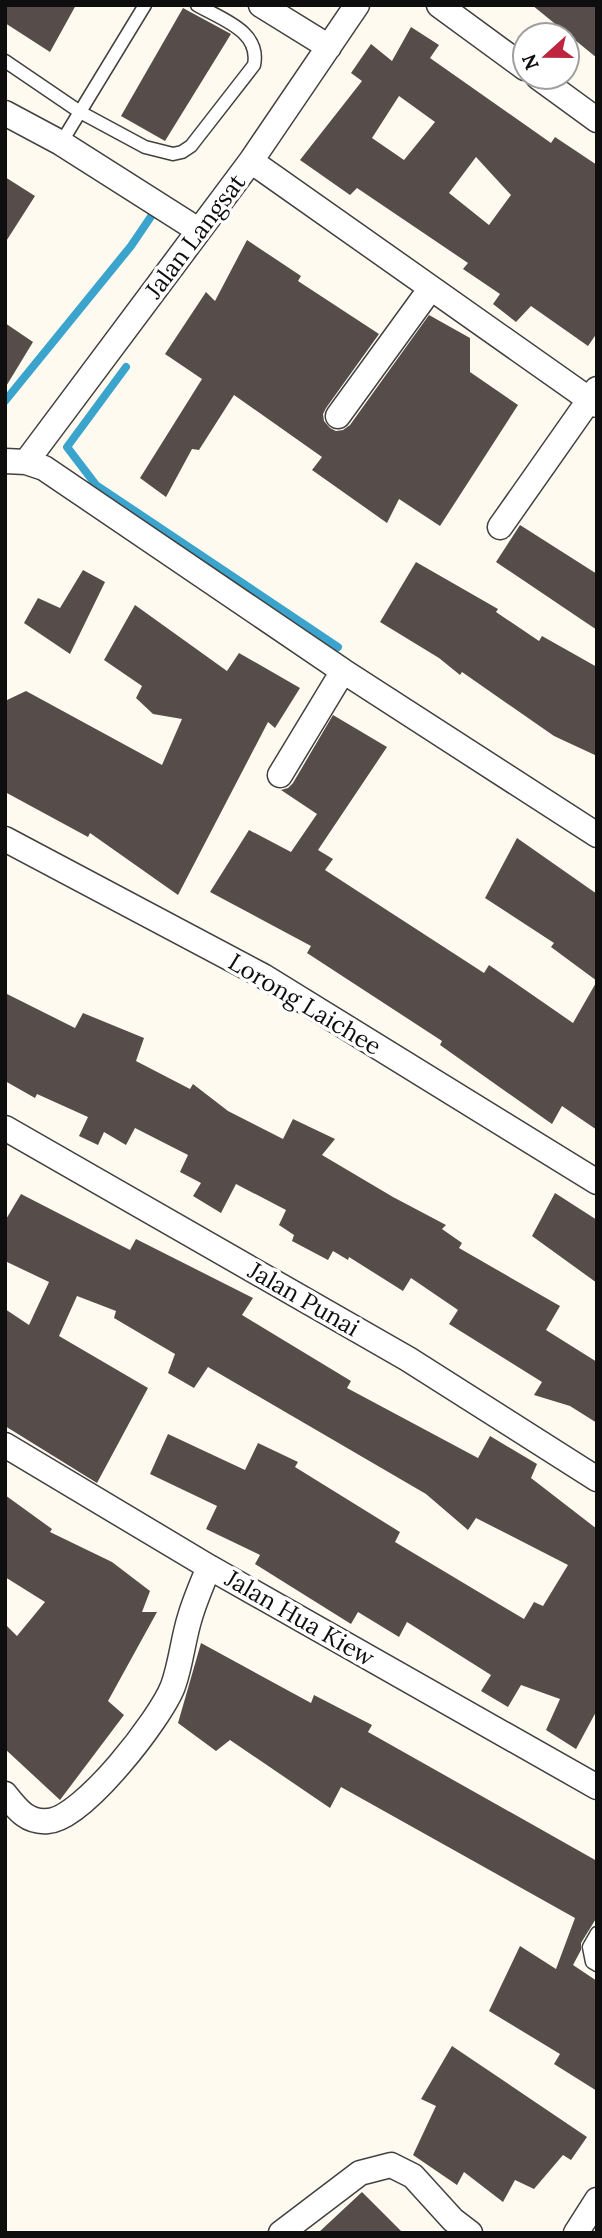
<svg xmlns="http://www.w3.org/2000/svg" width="602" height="2238" viewBox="0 0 602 2238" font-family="Lora,serif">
<rect width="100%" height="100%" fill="#fffaef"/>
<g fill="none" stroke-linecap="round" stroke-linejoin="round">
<path stroke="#3aa4cd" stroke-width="8" d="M126,367L67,447L96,485L338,647
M5,401L131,246L152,215"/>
</g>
<path fill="#564d4a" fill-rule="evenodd" d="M5,5H76L50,52L5,23Z
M532,5H597V58Z
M183,8L231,34L165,141L121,116Z
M411,27L439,45L430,58L551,143L555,137L597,165V333L588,346L531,306L516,322L493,304L500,294L463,269L468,263L357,188L350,195L300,160L362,81L351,73L371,44L392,61ZM399,96L435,122L404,160L372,138ZM476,157L511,195L489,225L449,193Z
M5,177L35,196L5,243Z
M247,240L301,276L298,281L379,334L326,408L323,414L324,421L330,428L336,431L343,430L350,425L429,315L470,338V372L518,405L440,526L399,499L387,523L312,470L322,457L234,395L199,450L192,449L166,497L140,478L202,379L165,354L206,292L215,301Z
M5,323L33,342L5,388Z
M520,525L597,574V630L496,562Z
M416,562L498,609L496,612L539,641L542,636L597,667V756L554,736L462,672L460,675L439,658L380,622Z
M83,570L105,582L70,654L24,623L38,598L60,608Z
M135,605L227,671L239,653L300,688L275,728L268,722L178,895L90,833L88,837L5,792V701L26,691L162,765L182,719L153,714L136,698L142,686L104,660Z
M333,715L387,747L318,850L333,859L325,870L484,973L489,965L573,1023L597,981V1130L562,1106L552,1124L440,1045L442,1041L307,953L311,946L210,892L249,830L291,852L317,814L281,790L288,788L293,783Z
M517,838L597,894V981L551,947L554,943L485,898Z
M5,993L75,1028L83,1013L144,1038L136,1061L190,1089L193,1084L228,1111L283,1139L293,1119L335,1139L322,1155L393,1197L446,1225L442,1229L462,1243L459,1248L560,1306L546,1330L597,1362V1423L570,1406L534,1395L542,1382L449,1324L458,1310L411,1278L403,1291L349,1257L348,1260L333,1251L328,1260L292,1241L294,1235L279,1225L286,1210L236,1184L221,1213L193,1196L201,1183L180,1172L188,1155L135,1128L126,1145L104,1132L98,1145L79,1136L88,1117L37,1094L35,1098L5,1081Z
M555,1193L597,1220V1283L532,1236Z
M21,1194L130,1250L136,1239L253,1298L242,1315L351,1381L347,1388L478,1458L490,1436L537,1464L531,1478L597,1529V1710L576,1749L546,1730L560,1699L521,1685L508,1707L481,1691L491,1675L407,1622L399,1637L358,1612L351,1624L255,1564L260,1555L206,1529L217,1506L150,1474L168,1434L245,1470L258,1443L298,1462L295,1467L400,1532L395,1542L524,1619L534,1602L543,1606L568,1565L476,1518L468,1530L426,1494L208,1367L194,1388L168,1373L175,1354L114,1318L116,1311L77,1296L59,1336L148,1388L97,1483L5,1426V1309L29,1325L49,1282L5,1261V1221Z
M5,1495L52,1529L50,1532L112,1562L150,1591L142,1612H157L108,1701L124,1715L60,1800L5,1749V1624L17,1636L45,1602L5,1577Z
M201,1643L311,1703L314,1695L372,1725L368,1732L597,1861V1917L581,1943V1950L573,1965L597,1981V2091L554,2064L560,2054L489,2011L520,1946L556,1969L575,1918L341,1787L330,1808L230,1740L216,1751L178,1723Z
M452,2046L587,2137L571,2160L563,2155L534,2189L515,2180L503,2202L464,2172L457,2185L413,2155L436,2106L421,2099Z
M362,2192L403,2233H318Z"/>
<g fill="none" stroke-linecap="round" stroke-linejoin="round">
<defs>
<path id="service" d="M5,61L80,112L145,147L173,154L182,152L191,146L254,65C261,31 221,19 197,5
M61,143L145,5
M597,1933L589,1947L592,1962L597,1965"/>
<path id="minor" d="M261,5L329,47
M439,5L525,68
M538,77L597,120
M5,113L61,143L198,230
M251,161L597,405
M338,416L431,288
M5,461L26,462L44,468L343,671L597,835
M26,462L251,161L357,5
M500,527L597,389
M280,775L343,671
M5,839L263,976L597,1182
M5,1128L408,1359L597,1479
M5,1445L209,1567L597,1787
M5,1794C17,1809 27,1823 48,1821C83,1819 161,1718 173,1686C181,1664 183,1639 190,1617C195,1600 202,1584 209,1567
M281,2233L360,2173L391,2165L413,2176L453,2220L470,2233
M576,2233L597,2200"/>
</defs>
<use href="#service" stroke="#414141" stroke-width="15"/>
<use href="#minor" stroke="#414141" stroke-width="27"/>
<use href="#service" stroke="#fff" stroke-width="12"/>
<use href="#minor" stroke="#fff" stroke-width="24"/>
</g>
<g text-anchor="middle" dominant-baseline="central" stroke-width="7" stroke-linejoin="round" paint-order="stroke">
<g font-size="24" fill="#0e0e0e" stroke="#fff">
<text transform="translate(195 236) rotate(-53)">Jalan Langsat</text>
<text transform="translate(305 1004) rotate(31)">Lorong Laichee</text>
<text transform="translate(304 1299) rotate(30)">Jalan Punai</text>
<text transform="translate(300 1618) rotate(30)">Jalan Hua Kiew</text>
</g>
</g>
<rect width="602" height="2238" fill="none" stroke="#0e0e0e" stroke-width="14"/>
<g transform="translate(546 56) rotate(249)"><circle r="33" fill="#ffffff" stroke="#9f9f9f" stroke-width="2"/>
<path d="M0-5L12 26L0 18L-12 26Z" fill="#be263f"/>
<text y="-10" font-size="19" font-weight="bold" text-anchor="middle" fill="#0e0e0e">N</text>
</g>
</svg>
